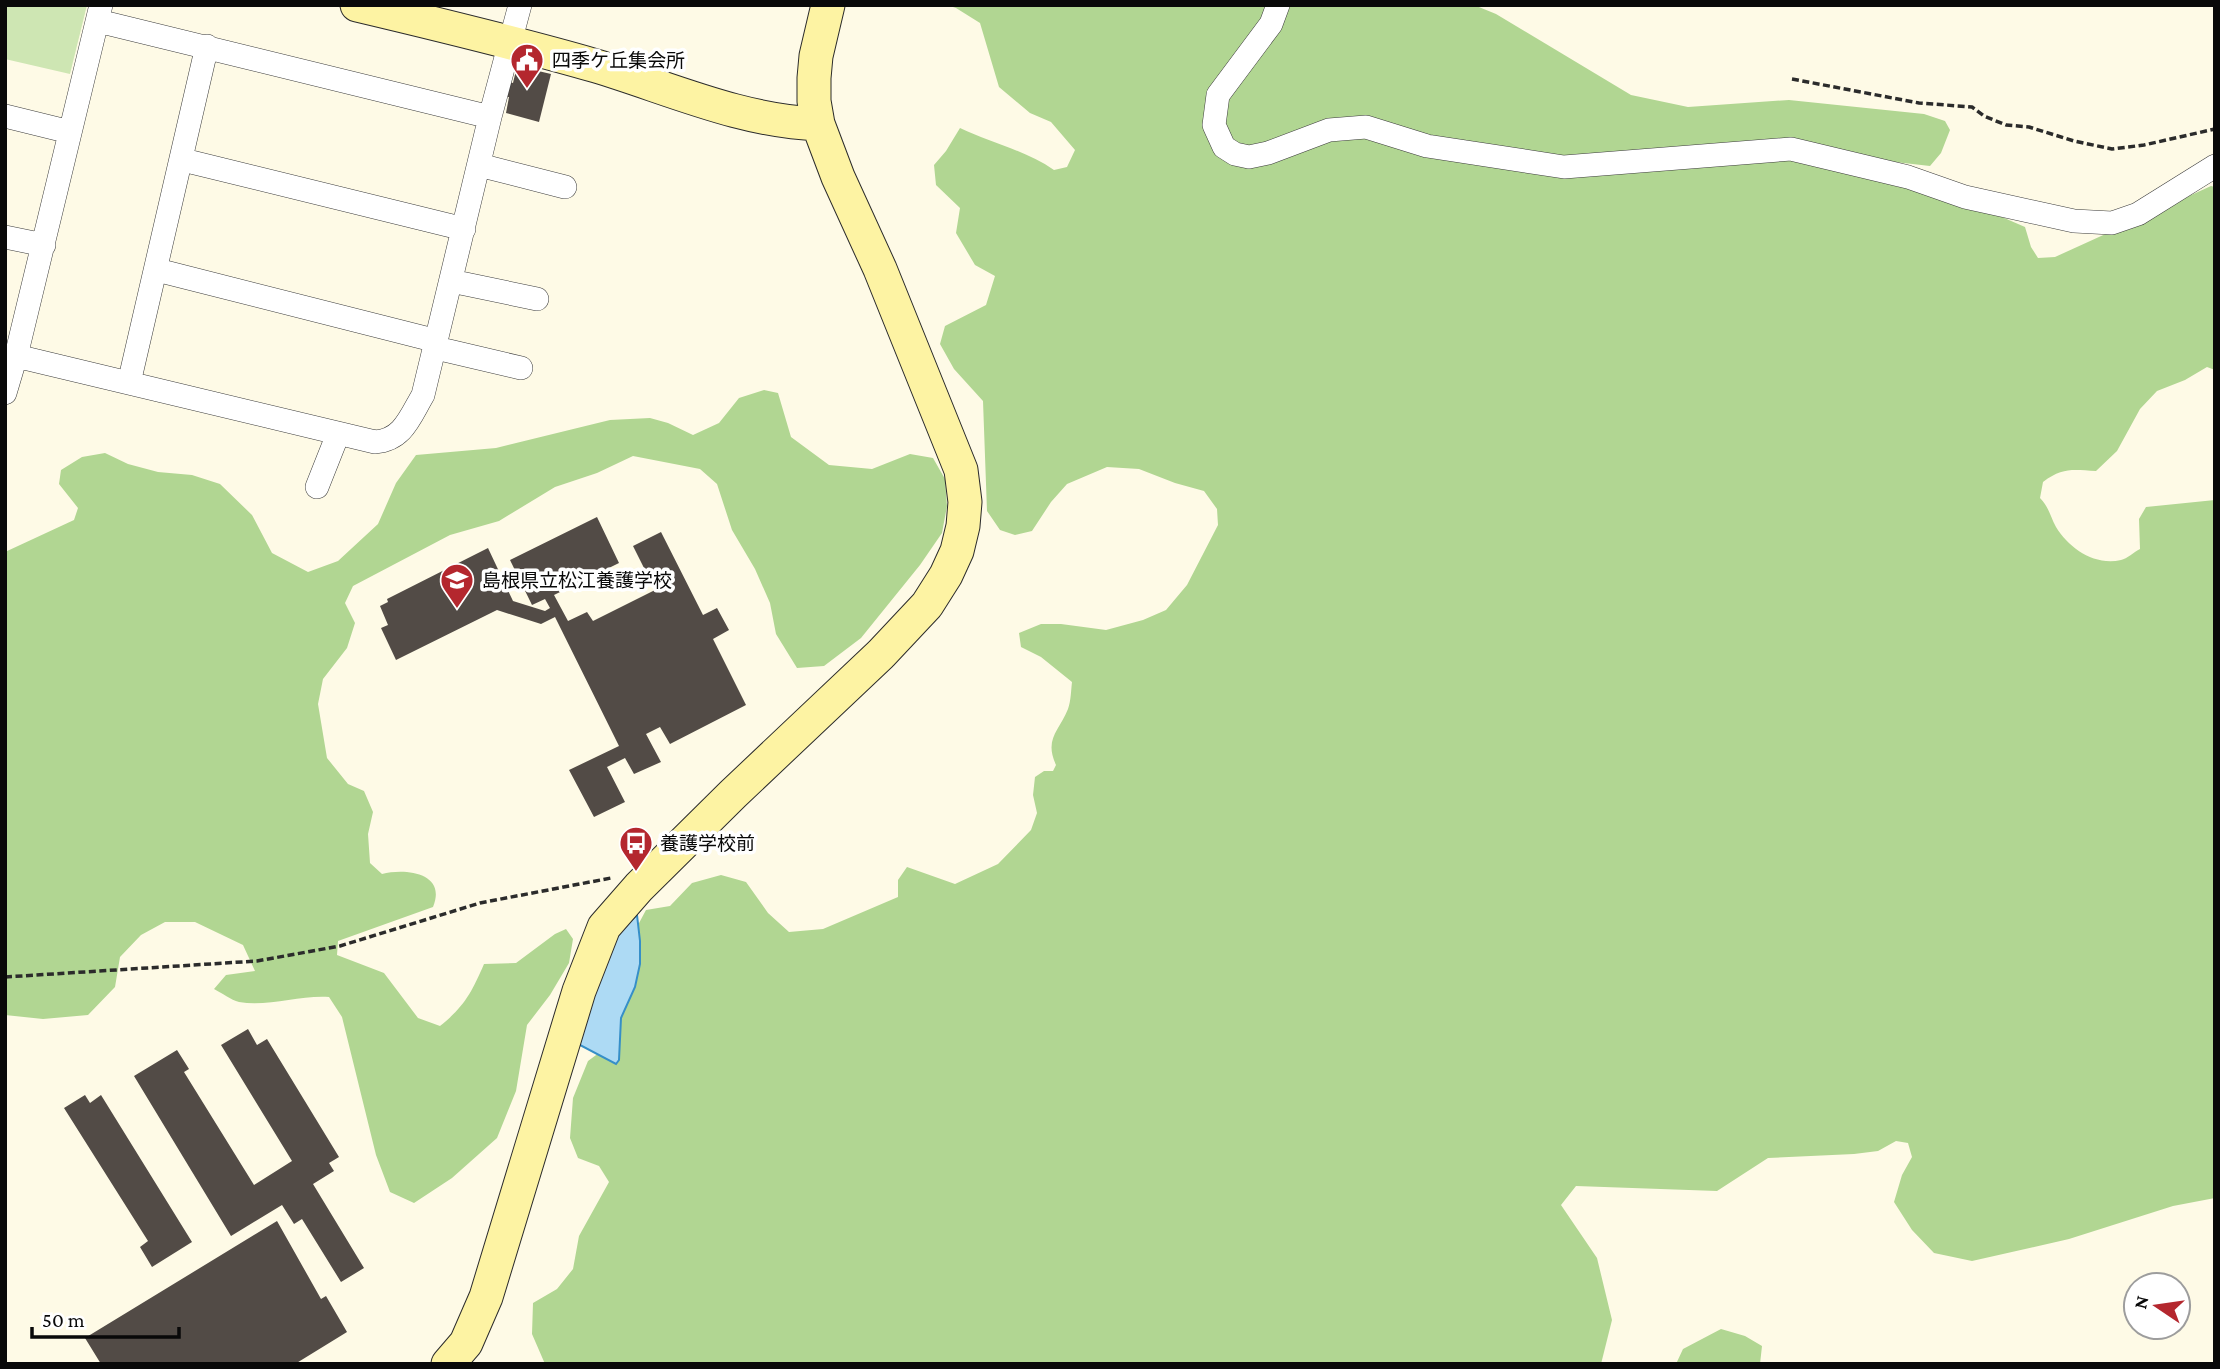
<svg xmlns="http://www.w3.org/2000/svg" width="2220" height="1369" viewBox="0 0 2220 1369" font-family="'Crimson Pro','Noto Sans JP',serif">
<rect width="100%" height="100%" fill="#fefae6"/>
<path fill="#cee6b3" d="M5,5H87L70,74L5,59Z"/>
<path fill="#b1d692" d="M947,5H1474L1496,14L1631,95L1688,107L1789,100L1924,114L1945,121L1950,130L1941,153L1930,166L1895,162L1884,166L2025,227L2031,247L2038,258L2055,257L2211,186L2215,187V370L2207,367L2185,380L2157,391L2140,409L2117,451L2096,471C2073,470 2063,467 2043,482L2040,498C2049,507 2050,516 2056,527C2069,548 2094,566 2121,560C2127,559 2134,552 2140,549L2139,519L2146,507L2215,500V1198L2173,1206L2069,1239L1972,1261L1934,1253L1912,1230L1894,1202L1902,1175L1912,1157L1908,1143L1896,1141L1878,1151L1854,1154L1768,1158L1717,1191L1576,1186L1561,1205L1597,1258L1612,1320L1601,1364H545L532,1334L533,1303L557,1289L573,1269L579,1236L609,1182L599,1166L578,1158L570,1138L573,1098L588,1061L607,1047L631,938L646,910L670,906L692,883L721,875L746,882L768,913L789,932L823,929L898,897V880L907,867L955,884L998,864L1031,830L1037,813L1033,795L1035,777L1044,771H1053L1056,765C1044,739 1059,731 1068,709C1071,701 1071,690 1072,682L1041,657L1021,647L1019,633L1041,624H1061L1106,630L1143,620L1166,610L1187,585L1218,525L1217,509L1204,491L1175,483L1139,469L1107,467L1067,484L1051,502L1032,531L1015,535L1000,530L987,511L983,401L954,369L940,344L945,326L986,305L995,276L975,265L956,233L960,208L936,185L934,165L946,151L960,128C991,143 1025,150 1054,170L1067,167L1075,150L1051,122L1030,113L999,87L980,23L956,8Z
M764,390L778,393L791,437L829,465L872,469L910,454L933,458L945,479L947,506L942,533L920,565L861,638L824,666L797,668L776,634L770,603L755,569L732,530L717,484L700,469L633,456L597,473L555,487L499,521L450,535L353,586L345,603L355,623L347,648L323,679L318,704L327,758L348,784L364,791L373,812L368,834L370,863L382,874C406,868 447,873 433,907L338,941L337,955L384,973L418,1018L440,1026C464,1007 472,992 484,964L516,963L555,934L566,929L573,939L569,963L550,995L527,1025L516,1091L497,1138L452,1178L414,1203L390,1192L376,1155L342,1017L329,997C300,995 268,1007 239,1002C231,1000 222,993 214,989L226,975L255,971L243,945L195,922H165L141,935L120,957L115,987L88,1015L43,1019L5,1015V552L74,520L78,508L59,484L61,470L82,457L105,453L128,464L158,472L192,475L220,484L252,515L272,553L308,572L338,561L378,524L396,483L416,455L496,448L610,420L650,418L668,423L693,435L719,423L739,398Z
M1721,1329L1745,1336L1762,1346L1760,1364H1676L1683,1349Z"/>
<path fill="#addaf4" stroke="#368fc8" stroke-width="2" d="M637,915L640,941V964L635,987L621,1018L619,1060L616,1064L578,1044L601,967L618,932Z"/>
<path fill="#524b46" d="M517,66L551,74L539,122L506,113L509,97H506L509,82L513,83Z
M597,517L619,563L554,595L568,621L587,612L593,621L655,590L633,546L661,532L703,615L717,608L729,630L713,639L746,705L670,744L660,727L646,734L661,762L634,774L625,758L607,767L625,802L594,817L569,770L619,746L555,617L541,624L497,610L396,660L381,628L388,625L380,606L388,602L387,599L488,548L513,601L545,611L550,608L545,599L532,605L510,560Z
M248,1029L257,1045L267,1039L339,1157L329,1163L334,1171L313,1184L364,1268L341,1282L302,1219L294,1224L282,1205L231,1236L134,1076L177,1050L189,1069L184,1072L254,1185L292,1161L221,1045Z
M85,1095L90,1103L101,1095L192,1242L152,1267L140,1247L148,1241L64,1108Z
M277,1221L321,1299L326,1296L347,1332L295,1364H101L85,1338Z"/>
<g fill="none" stroke-linecap="round" stroke-linejoin="round">
<defs>
<path id="street" d="M101,5L16,356L375,442C403,440 410,417 423,395L490,117L520,5
M1278,5L1271,24L1218,95L1214,125L1224,147L1235,154L1249,157L1268,153L1329,130L1366,127L1427,146L1564,167L1791,149L1908,177L1965,197L2074,221L2112,223L2138,214L2215,166
M98,21L490,117
M5,116L70,132
M183,160L464,229
M479,165L565,187
M5,237L44,245
M157,270L437,341
M451,281L537,299
M436,348L521,368
M129,383L207,46
M5,393L16,356
M317,487L338,434"/>
<path id="secondary" d="M357,5C437,24 517,43 596,66C669,88 740,121 818,124
M448,1364L466,1343L486,1297L579,991L604,927L639,887L733,794L881,654L927,605L946,575L957,551L963,526L965,502L961,470L880,269L838,177L818,124L814,101V78L816,56L828,5"/>
</defs>
<use href="#street" stroke="#3c3c3c" stroke-width="24"/>
<use href="#secondary" stroke="#2b2b2b" stroke-width="35"/>
<path stroke="#2b2b2b" stroke-width="3.5" stroke-dasharray="7 3.5" stroke-linecap="butt" d="M1792,79L1919,103L1972,107L1984,116L2006,125L2029,127L2074,141L2112,149L2144,145L2215,129
M5,977L257,961L340,946L480,903L611,878"/>
<use href="#street" stroke="#fff" stroke-width="23"/>
<use href="#secondary" stroke="#fdf3a3" stroke-width="33"/>
</g>
<defs>
<symbol id="civic-pin" viewBox="-11 -11 22 30"><path d="M0 17L-7.5 6A9.5 9.5 0 1 1 7.5 6Z" fill="#b4272e" stroke="#fff"/><path d="M-.6-6.5H3V-4.5H.6V-3L4-1V1h2V6H-6V1h2V-1L-.6-3ZM-1.2 2.5V6h2.4V2.5Z" fill="#fff"/></symbol>
<symbol id="school-pin" viewBox="-11 -11 22 30"><path d="M0 17L-7.5 6A9.5 9.5 0 1 1 7.5 6Z" fill="#b4272e" stroke="#fff"/><path d="M0-5L7-2L0 1L-7-2ZM-4 1L0 2.5L4 1V4Q0 6-4 4Z" fill="#fff"/></symbol>
<symbol id="bus-pin" viewBox="-11 -11 22 30"><path d="M0 17L-7.5 6A9.5 9.5 0 1 1 7.5 6Z" fill="#b4272e" stroke="#fff"/><path d="M-5-6H5V4H4V6H2V4H-2V6H-4V4H-5ZM-3.5-4V0h7V-4ZM-3.5 1.2v1.5H-2V1.2ZM2 1.2v1.5H3.5V1.2Z" fill="#fff"/></symbol>
</defs>
<g fill-rule="evenodd">
<use href="#civic-pin" x="508" y="41" width="38" height="52"/>
<use href="#school-pin" x="438" y="561" width="38" height="52"/>
<use href="#bus-pin" x="617" y="824" width="38" height="52"/>
</g>
<g text-anchor="middle" dominant-baseline="central" stroke-width="7" stroke-linejoin="round" paint-order="stroke">
<g font-size="19" fill="#090909" stroke="#fff" text-anchor="start">
<text x="552" y="60">四季ケ丘集会所</text>
<text x="482" y="580">島根県立松江養護学校</text>
<text x="660" y="843">養護学校前</text>
</g>
</g>
<rect width="2220" height="1369" fill="none" stroke="#090909" stroke-width="14"/>
<g transform="translate(2157 1306) rotate(283)"><circle r="33" fill="#ffffff" stroke="#9d9d9d" stroke-width="2"/>
<path d="M0-5L12 26L0 18L-12 26Z" fill="#b4272e"/>
<text y="-10" font-size="19" font-weight="bold" text-anchor="middle" fill="#090909">N</text>
</g>
<path d="M32 1327v10h147v-10" fill="none" stroke="#090909" stroke-width="3.5"/>
<text x="42" y="1327" font-size="21" fill="#090909" stroke="#ffffff" stroke-width="5" paint-order="stroke">50 m</text>
</svg>
